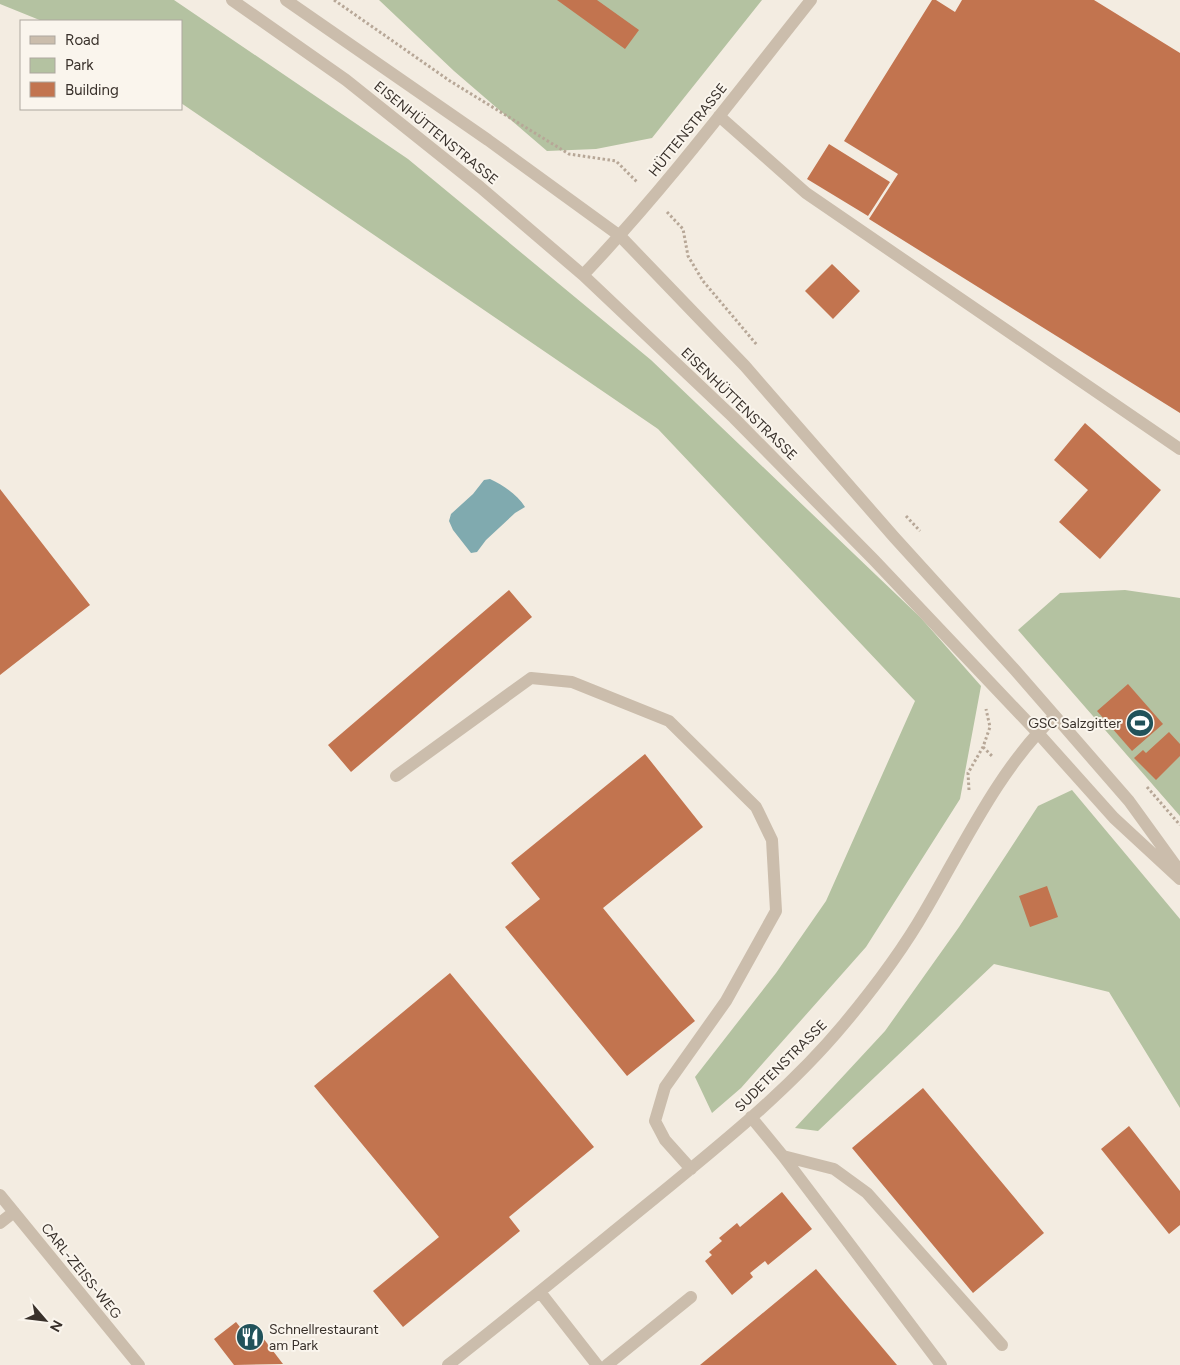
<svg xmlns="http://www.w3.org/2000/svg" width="1180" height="1365" viewBox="0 0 1180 1365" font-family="Figtree,sans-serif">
<rect width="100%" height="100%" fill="#f3ece1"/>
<path fill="#b4c2a1" d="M0,0H174L408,159L651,360L921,618L981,686L960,799L866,947L741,1088L712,1113L695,1077L776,973L826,901L915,701L658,429L181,103V21H42L0,4Z
M379,0H762L652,138L596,149L547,151L454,71Z
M1125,590L1180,598V816L1018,630L1060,593Z
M1072,790L1180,919V1108L1109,992L994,964L818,1131L795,1128L885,1031L959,927L1038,806Z"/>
<path fill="#80aaaf" d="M490,479C503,485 518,495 525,507L515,513L486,540L477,552L471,553L453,530L449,521L451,514L473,494L484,480Z"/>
<path fill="#c2744f" d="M557,0H597L639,30L625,49Z
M932,0H936L955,12L962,0H1094L1180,53V413L869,219L898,174L844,141Z
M829,144L890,182L868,216L807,179Z
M832,264L860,291L833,319L805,291Z
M1085,423L1161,490L1100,559L1059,522L1088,490L1054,460Z
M0,489L90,605L0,675Z
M509,590L532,617L351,772L328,745Z
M1128,684L1163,724L1132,751L1097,711Z
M1169,732L1180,744V756L1156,780L1134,758L1143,750L1146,753Z
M645,754L703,827L603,908L695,1021L627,1076L505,927L540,899L511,863Z
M1047,886L1058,917L1030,927L1019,896Z
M450,973L594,1147L509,1217L520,1231L403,1327L373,1291L439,1237L314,1086Z
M923,1088L1044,1233L973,1293L852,1148Z
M1129,1126L1180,1191V1225L1169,1234L1101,1149Z
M782,1192L812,1229L768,1265L765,1261L750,1273L753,1277L732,1295L705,1261L712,1255L709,1252L722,1241L719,1238L737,1223L740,1227Z
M816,1269L897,1365H700Z
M236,1322L244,1332L253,1325L283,1364L234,1365L214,1339Z"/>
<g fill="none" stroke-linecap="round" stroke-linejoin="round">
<path stroke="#b7a797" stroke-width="3" stroke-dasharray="2.5 2.5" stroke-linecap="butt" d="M334,0L450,81L569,154L616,161L638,183
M667,212L683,229L688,256L703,281L757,345
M906,516L920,531
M983,747L993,757
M1147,787L1180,825
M969,790L968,773L983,747L990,727L986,709"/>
<path stroke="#cbbdac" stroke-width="12" d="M232,0L346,80L480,187L583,275L734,418L874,560L1037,732L1114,818L1180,879
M286,0L488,140L620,236L745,366L894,537L1015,670L1129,801L1179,870
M719,116L806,193L1180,449
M583,275C665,189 737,93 811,0
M396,776L531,678L572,682L669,721L756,807L772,840L776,911L726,1001L665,1087L655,1121L665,1140L691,1169
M751,1117L783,1156L941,1365
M783,1156L834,1169L867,1193L1002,1345
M0,1195L139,1365
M0,1223L14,1212
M540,1292L597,1365
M448,1365C518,1310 586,1254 655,1198C721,1144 789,1090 844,1024C874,988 902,951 925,911C962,848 1001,765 1055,716
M607,1365L691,1297"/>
</g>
<defs>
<symbol id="stadium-disc" viewBox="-11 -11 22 22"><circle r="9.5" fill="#21525a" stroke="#faf5ed"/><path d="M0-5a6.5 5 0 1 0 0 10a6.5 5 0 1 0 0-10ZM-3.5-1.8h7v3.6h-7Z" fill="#fff"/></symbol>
<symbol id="restaurant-disc" viewBox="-11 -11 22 22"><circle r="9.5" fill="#21525a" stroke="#faf5ed"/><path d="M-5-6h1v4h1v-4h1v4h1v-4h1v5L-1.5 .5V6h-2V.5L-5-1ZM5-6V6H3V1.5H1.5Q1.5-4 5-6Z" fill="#fff"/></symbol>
</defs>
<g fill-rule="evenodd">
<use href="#stadium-disc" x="1124" y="707" width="32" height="32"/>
<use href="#restaurant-disc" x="234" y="1321" width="32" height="32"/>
</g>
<g text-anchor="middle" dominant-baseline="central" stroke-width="4" stroke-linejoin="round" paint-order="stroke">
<g font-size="14" fill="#39312b" stroke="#faf5ed">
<text transform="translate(688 130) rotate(-51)">HÜTTENSTRASSE</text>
<text transform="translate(436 133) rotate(39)">EISENHÜTTENSTRASSE</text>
<text transform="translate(739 404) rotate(44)">EISENHÜTTENSTRASSE</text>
<text transform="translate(781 1066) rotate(-45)">SUDETENSTRASSE</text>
<text transform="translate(81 1271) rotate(51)">CARL-ZEISS-WEG</text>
</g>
<g font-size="14" fill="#39312b" stroke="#faf5ed" text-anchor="end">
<text x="1121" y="723">GSC Salzgitter</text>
<text x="269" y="1329" text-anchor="start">Schnellrestaurant<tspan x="269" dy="16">am Park</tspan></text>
</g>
</g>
<rect x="20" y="20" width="162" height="90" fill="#faf5ed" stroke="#ada79f"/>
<rect x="30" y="36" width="25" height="8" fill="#cbbdac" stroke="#ada79f"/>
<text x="65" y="45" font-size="15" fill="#39312b">Road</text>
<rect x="30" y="58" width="25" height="15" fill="#b4c2a1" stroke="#ada79f"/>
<text x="65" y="70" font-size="15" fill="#39312b">Park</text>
<rect x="30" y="82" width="25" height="15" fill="#c2744f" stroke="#ada79f"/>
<text x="65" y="95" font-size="15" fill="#39312b">Building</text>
<g transform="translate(45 1320) rotate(118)" stroke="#faf5ed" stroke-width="4" paint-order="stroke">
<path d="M0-4L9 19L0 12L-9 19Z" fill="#39312b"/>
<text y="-8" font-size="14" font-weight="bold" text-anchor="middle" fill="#39312b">N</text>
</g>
</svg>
